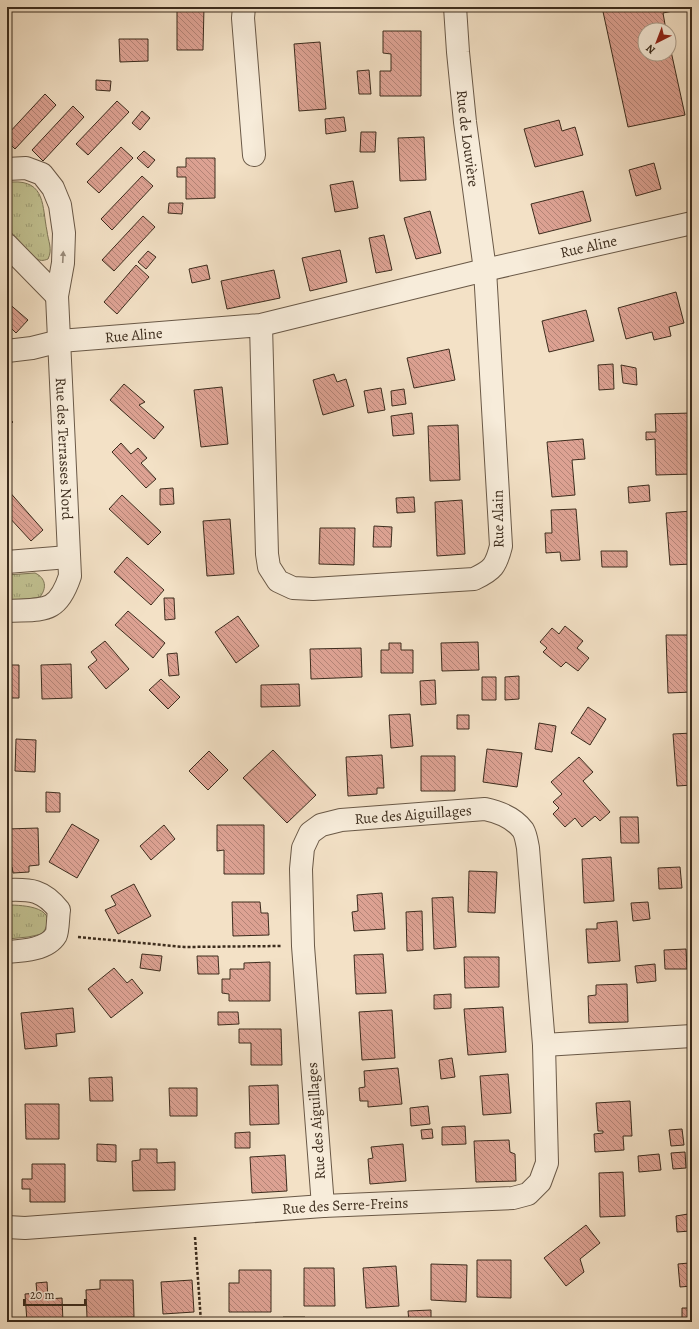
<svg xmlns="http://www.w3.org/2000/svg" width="699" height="1329" viewBox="0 0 699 1329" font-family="Alegreya,serif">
<defs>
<pattern id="grass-tufts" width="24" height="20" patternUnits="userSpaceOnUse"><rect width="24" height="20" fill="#c1c191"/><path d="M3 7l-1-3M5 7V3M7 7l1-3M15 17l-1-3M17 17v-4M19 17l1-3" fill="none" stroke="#9e9d76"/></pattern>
<pattern id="building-back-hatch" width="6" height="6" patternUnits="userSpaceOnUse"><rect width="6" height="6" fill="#dda293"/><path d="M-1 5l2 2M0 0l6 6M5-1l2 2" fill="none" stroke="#b48477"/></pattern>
</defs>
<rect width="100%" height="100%" fill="#f3e1c6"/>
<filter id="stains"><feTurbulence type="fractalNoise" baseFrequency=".005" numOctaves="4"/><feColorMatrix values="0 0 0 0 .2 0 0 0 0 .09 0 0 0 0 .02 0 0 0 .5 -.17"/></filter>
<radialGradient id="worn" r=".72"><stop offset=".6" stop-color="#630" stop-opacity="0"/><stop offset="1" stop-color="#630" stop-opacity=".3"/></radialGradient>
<path fill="url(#grass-tufts)" stroke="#7e7657" d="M12,182C46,180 42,207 47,231C48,241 53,249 48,259C43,261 40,261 35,258L7,228V185Z
M35,573C46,578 47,588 40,597L28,599L7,600V575Z
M7,905C24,905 62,907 42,934L28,937L7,939Z"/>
<path fill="url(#building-back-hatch)" stroke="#3c2c1d" d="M177,7H204L203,50H177Z
M602,7H692L663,13L666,30H645V54H669V42L685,115L628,127Z
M383,31H421V96H380V71H391V54L383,53Z
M119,39H148V61L120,62Z
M320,42L326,109L299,111L294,44Z
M369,70L371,94H359L357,71Z
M96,80L111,81L110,91L96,90Z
M45,94L56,105L15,149L7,141V135Z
M117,101L129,112L88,155L76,144Z
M73,106L84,117L43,161L32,150Z
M142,111L150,118L140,130L132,123Z
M344,117L346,131L326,134L325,119Z
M559,120L562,131L575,127L583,155L535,167L524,129Z
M361,132H376L375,152H360Z
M424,137L426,180L400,181L398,138Z
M121,147L133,158L99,193L87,182Z
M144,151L155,160L148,168L137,158Z
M186,158H215V198L186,199V177H177V167H186Z
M654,163L661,189L636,196L629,170Z
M142,176L153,186L112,230L101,219Z
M353,181L358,208L335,212L330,185Z
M583,191L591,221L539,234L531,204Z
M169,203H183L182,214L168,213Z
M430,211L441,253L416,259L404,218Z
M143,216L155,227L114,271L102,260Z
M384,235L392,270L376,273L369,238Z
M340,250L347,282L310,291L302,258Z
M148,251L156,257L146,269L138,262Z
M136,265L149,277L117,314L104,302Z
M207,265L210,279L192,283L189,269Z
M274,270L280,298L227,309L221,281Z
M676,292L684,323L669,327L671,336L654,340L652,332L626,339L618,308Z
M7,302L28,320L16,333L7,324Z
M586,310L594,341L549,352L542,321Z
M449,349L455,380L414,388L407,358Z
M613,364L614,389L599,390L598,365Z
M621,365L636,368L637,385L623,383Z
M334,374L337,382L346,379L354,406L323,415L313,380Z
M124,384L145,402L139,405L164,427L154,439L110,400Z
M222,387L228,444L201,447L194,390Z
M381,388L385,410L368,413L364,391Z
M404,389L406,404L392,406L391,391Z
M412,413L414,434L393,436L391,416Z
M691,413L692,474L656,475L655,439L646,440V432H656L655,414Z
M7,417L13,422L7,428Z
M458,425L460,480L430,481L428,426Z
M583,439L585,459L572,460L575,495L552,497L547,442Z
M121,443L131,454L138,448L147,458L141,463L156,479L146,488L112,452Z
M649,485L650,501L629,503L628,487Z
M173,488L174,504L160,505V489Z
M7,489L43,530L31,541L7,515Z
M122,495L161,532L148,545L109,509Z
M414,497L415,512L397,513L396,498Z
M462,500L465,554L437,556L435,502Z
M576,509L580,560L561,561L560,552L546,553L545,533H552L551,510Z
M692,511V564L670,565L666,513Z
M230,519L234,574L207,576L203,521Z
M374,526L392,527L391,547H373Z
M320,528H355L354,565L319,564Z
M601,551H627V567H602Z
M127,557L164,590L151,605L114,572Z
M164,598H174L175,619L165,620Z
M128,611L165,643L153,658L115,625Z
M238,616L259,646L236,663L215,632Z
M565,626L583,641L577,648L589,658L578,671L566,662L561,667L543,652L547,648L540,642L552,628L559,634Z
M666,635H692V692L668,693Z
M105,641L129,669L106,689L88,667L97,660L91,652Z
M478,642L479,670L442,671L441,643Z
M389,643H401V650H413V673H381V650H389Z
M361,648L362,677L311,679L310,649Z
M177,653L179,675L169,676L167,654Z
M71,664L72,698L42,699L41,665Z
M7,665H19V698H7Z
M519,676V699L505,700V677Z
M482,677H496V700H482Z
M161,679L180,697L168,709L149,690Z
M435,680L436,704L421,705L420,681Z
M299,684L300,706L261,707V685Z
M588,707L606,719L590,745L571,733Z
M410,714L413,746L391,748L389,715Z
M457,715H469V729H457Z
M539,723L556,726L552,752L535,749Z
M692,733V785L677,786L673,734Z
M16,739L36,740L35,772L15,771Z
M487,749L522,753L517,787L483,782Z
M273,750L316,795L287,823L243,778Z
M209,751L228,770L208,790L189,771Z
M382,755L384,788H377V794L348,796L346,757Z
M421,756H455V791H421Z
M579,757L593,772L583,781L610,812L600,821L595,816L582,827L575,818L565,827L553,814L559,808L553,802L562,794L551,782Z
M46,792L60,793V812H46Z
M690,803H692V842H690Z
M620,817H638L639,843H621Z
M72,824L99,840L77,878L49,862Z
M164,825L175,839L151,860L140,846Z
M217,825H264V874H224V850L217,851Z
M38,828L39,865L29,866V872L13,873L12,867H7V829Z
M611,857L614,901L584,903L582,859Z
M680,867L682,888L659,889L658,868Z
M469,871L497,872L495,913L468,912Z
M134,884L151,916L118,934L105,910L116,905L111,896Z
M382,893L385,929L354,931L352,912L358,911L357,895Z
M453,897L456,947L434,949L432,898Z
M232,902H260L261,913H268L269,935L233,936Z
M648,902L650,919L633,921L631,903Z
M422,911L423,950L407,951L406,912Z
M617,921L620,961L588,963L586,929H597V923Z
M686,949L687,969H665L664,950Z
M142,954L162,956L160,971L140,968Z
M383,954L386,993L356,994L354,955Z
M197,956H218L219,974H198Z
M464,957H499V987L465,988Z
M270,962V1001H229V994L222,993V979H230V969H244V963Z
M655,964L656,981L637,983L635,966Z
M114,968L127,983L132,979L143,993L111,1018L88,989Z
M627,984L628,1022L589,1023L588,996L596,995V985Z
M451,994V1008L434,1009V995Z
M503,1007L506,1052L468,1055L464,1009Z
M73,1008L75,1032L56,1034L57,1046L25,1049L21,1013Z
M392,1010L395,1058L362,1060L359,1012Z
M218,1012H238L239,1024L218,1025Z
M239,1029H281L282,1065H251V1043H239Z
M452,1058L455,1077L441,1079L439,1060Z
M398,1068L402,1104L368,1107V1101H360L359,1088L365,1087L364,1071Z
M508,1074L511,1113L483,1115L480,1076Z
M112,1077L113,1101H90L89,1078Z
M278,1085L279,1124L250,1125L249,1086Z
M169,1088H197V1116H170Z
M630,1101L632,1136H623L624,1150L595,1152L594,1134L603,1133V1131H598L596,1103Z
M25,1104H59V1139H26Z
M428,1106L430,1124L411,1126L410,1108Z
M465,1126L466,1144L442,1145V1127Z
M432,1129L433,1138L422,1139L421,1130Z
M682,1129L684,1145L671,1146L669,1130Z
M250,1132V1148H235V1133Z
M509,1140L510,1152L515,1154L516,1181L476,1182L474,1141Z
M97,1144L116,1145V1162L97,1161Z
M403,1144L406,1181L370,1184L368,1159L373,1158L371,1147Z
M140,1149H157V1163L175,1162V1190L133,1191L132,1161L140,1160Z
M685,1152L686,1168L673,1169L671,1153Z
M659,1154L661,1170L639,1172L638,1156Z
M285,1155L287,1191L252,1193L250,1157Z
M32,1164H65V1202H30V1189H22V1179H32Z
M623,1172L625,1216L600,1217L599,1173Z
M688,1214L690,1231L677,1232L676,1216Z
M586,1225L600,1243L580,1259L584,1272L566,1286L544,1258Z
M477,1260H511V1298L477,1297Z
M689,1263L692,1286L680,1287L678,1264Z
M431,1264L467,1265L466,1302L431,1300Z
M396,1266L399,1306L366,1308L363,1268Z
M304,1268H334L335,1306H304Z
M239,1270H271V1312H229V1283H239Z
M100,1280H133L134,1317L87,1318L86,1290L100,1289Z
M192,1280L194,1312L163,1314L161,1282Z
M47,1282L48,1299L62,1298L63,1322H27L25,1294L37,1293L36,1283Z
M682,1308H691V1322H682Z
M431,1310V1322H409L408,1311Z
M283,1317H305V1322H283Z
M7,1318L18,1320V1322H7Z"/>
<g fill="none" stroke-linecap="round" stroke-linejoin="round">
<defs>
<g id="minor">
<path d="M244,7L243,18L254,155"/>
<path id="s1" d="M455,7L458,52L465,122L485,270L692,223"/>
<path id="s2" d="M7,169L26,168L42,174L53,188L60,205L64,233L63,263L57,296L70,576C57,615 43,609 7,611"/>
<path d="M7,245L57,296"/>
<path id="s3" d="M7,351L32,348L60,341L261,325L485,270L501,546C496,566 493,570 474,579L313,589L293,588L278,581L269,567L267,554L261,325"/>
<path d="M7,562L68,557"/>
<path d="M7,890C31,889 43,890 59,910C58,916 58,931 56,935C47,950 22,951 7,952"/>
<path id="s4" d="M323,1206L303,946L301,869L303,848L310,833L321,825L341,820L485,809C499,812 514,818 523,830C526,835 527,843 528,848L544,1045L692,1036"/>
<path id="s5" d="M7,1227L25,1228L323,1206L513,1198L528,1194L540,1182L547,1163L544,1045"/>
</g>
</defs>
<use href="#minor" stroke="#6a5947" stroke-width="24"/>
<path stroke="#3c2c1d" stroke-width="2.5" stroke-dasharray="3 2" stroke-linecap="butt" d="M78,937L184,947L282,946
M195,1237L201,1322"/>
<use href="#minor" stroke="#f7ecda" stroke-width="22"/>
</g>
<defs><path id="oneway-solid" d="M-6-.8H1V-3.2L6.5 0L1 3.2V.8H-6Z"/></defs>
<use fill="#9a8c7c" href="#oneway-solid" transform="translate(63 257) rotate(-87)"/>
<g text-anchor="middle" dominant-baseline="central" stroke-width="3" stroke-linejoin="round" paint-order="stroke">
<g font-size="15" fill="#3c2c1d" stroke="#f7ecda">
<text stroke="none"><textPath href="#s1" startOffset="132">Rue de Louvière</textPath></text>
<text stroke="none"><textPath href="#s1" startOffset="371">Rue Aline</textPath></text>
<text stroke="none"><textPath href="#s3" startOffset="128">Rue Aline</textPath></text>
<text stroke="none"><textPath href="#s2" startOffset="317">Rue des Terrasses Nord</textPath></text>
<text transform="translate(498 519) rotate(-91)">Rue Alain</text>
<text stroke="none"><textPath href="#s4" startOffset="482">Rue des Aiguillages</textPath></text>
<text transform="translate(316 1121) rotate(-94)">Rue des Aiguillages</text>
<text stroke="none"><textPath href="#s5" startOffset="339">Rue des Serre-Freins</textPath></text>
</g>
</g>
<rect width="699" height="1329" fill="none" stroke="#f3e1c6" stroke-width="24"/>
<rect x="8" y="8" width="683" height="1313" fill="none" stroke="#3c2c1d" stroke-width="2"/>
<rect x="12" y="12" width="675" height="1305" fill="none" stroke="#3c2c1d"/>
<g transform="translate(657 42) rotate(222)"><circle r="19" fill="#f7ecda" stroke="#ac9f8e"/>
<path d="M0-3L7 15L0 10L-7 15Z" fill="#8f2418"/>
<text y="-6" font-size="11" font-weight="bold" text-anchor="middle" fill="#3c2c1d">N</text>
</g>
<path d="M24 1299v6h61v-6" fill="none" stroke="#3c2c1d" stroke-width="2"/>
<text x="30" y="1299" font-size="12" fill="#3c2c1d" stroke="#f7ecda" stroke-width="3" paint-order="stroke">20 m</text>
<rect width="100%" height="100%" filter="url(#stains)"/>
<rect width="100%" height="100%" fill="url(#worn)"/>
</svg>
